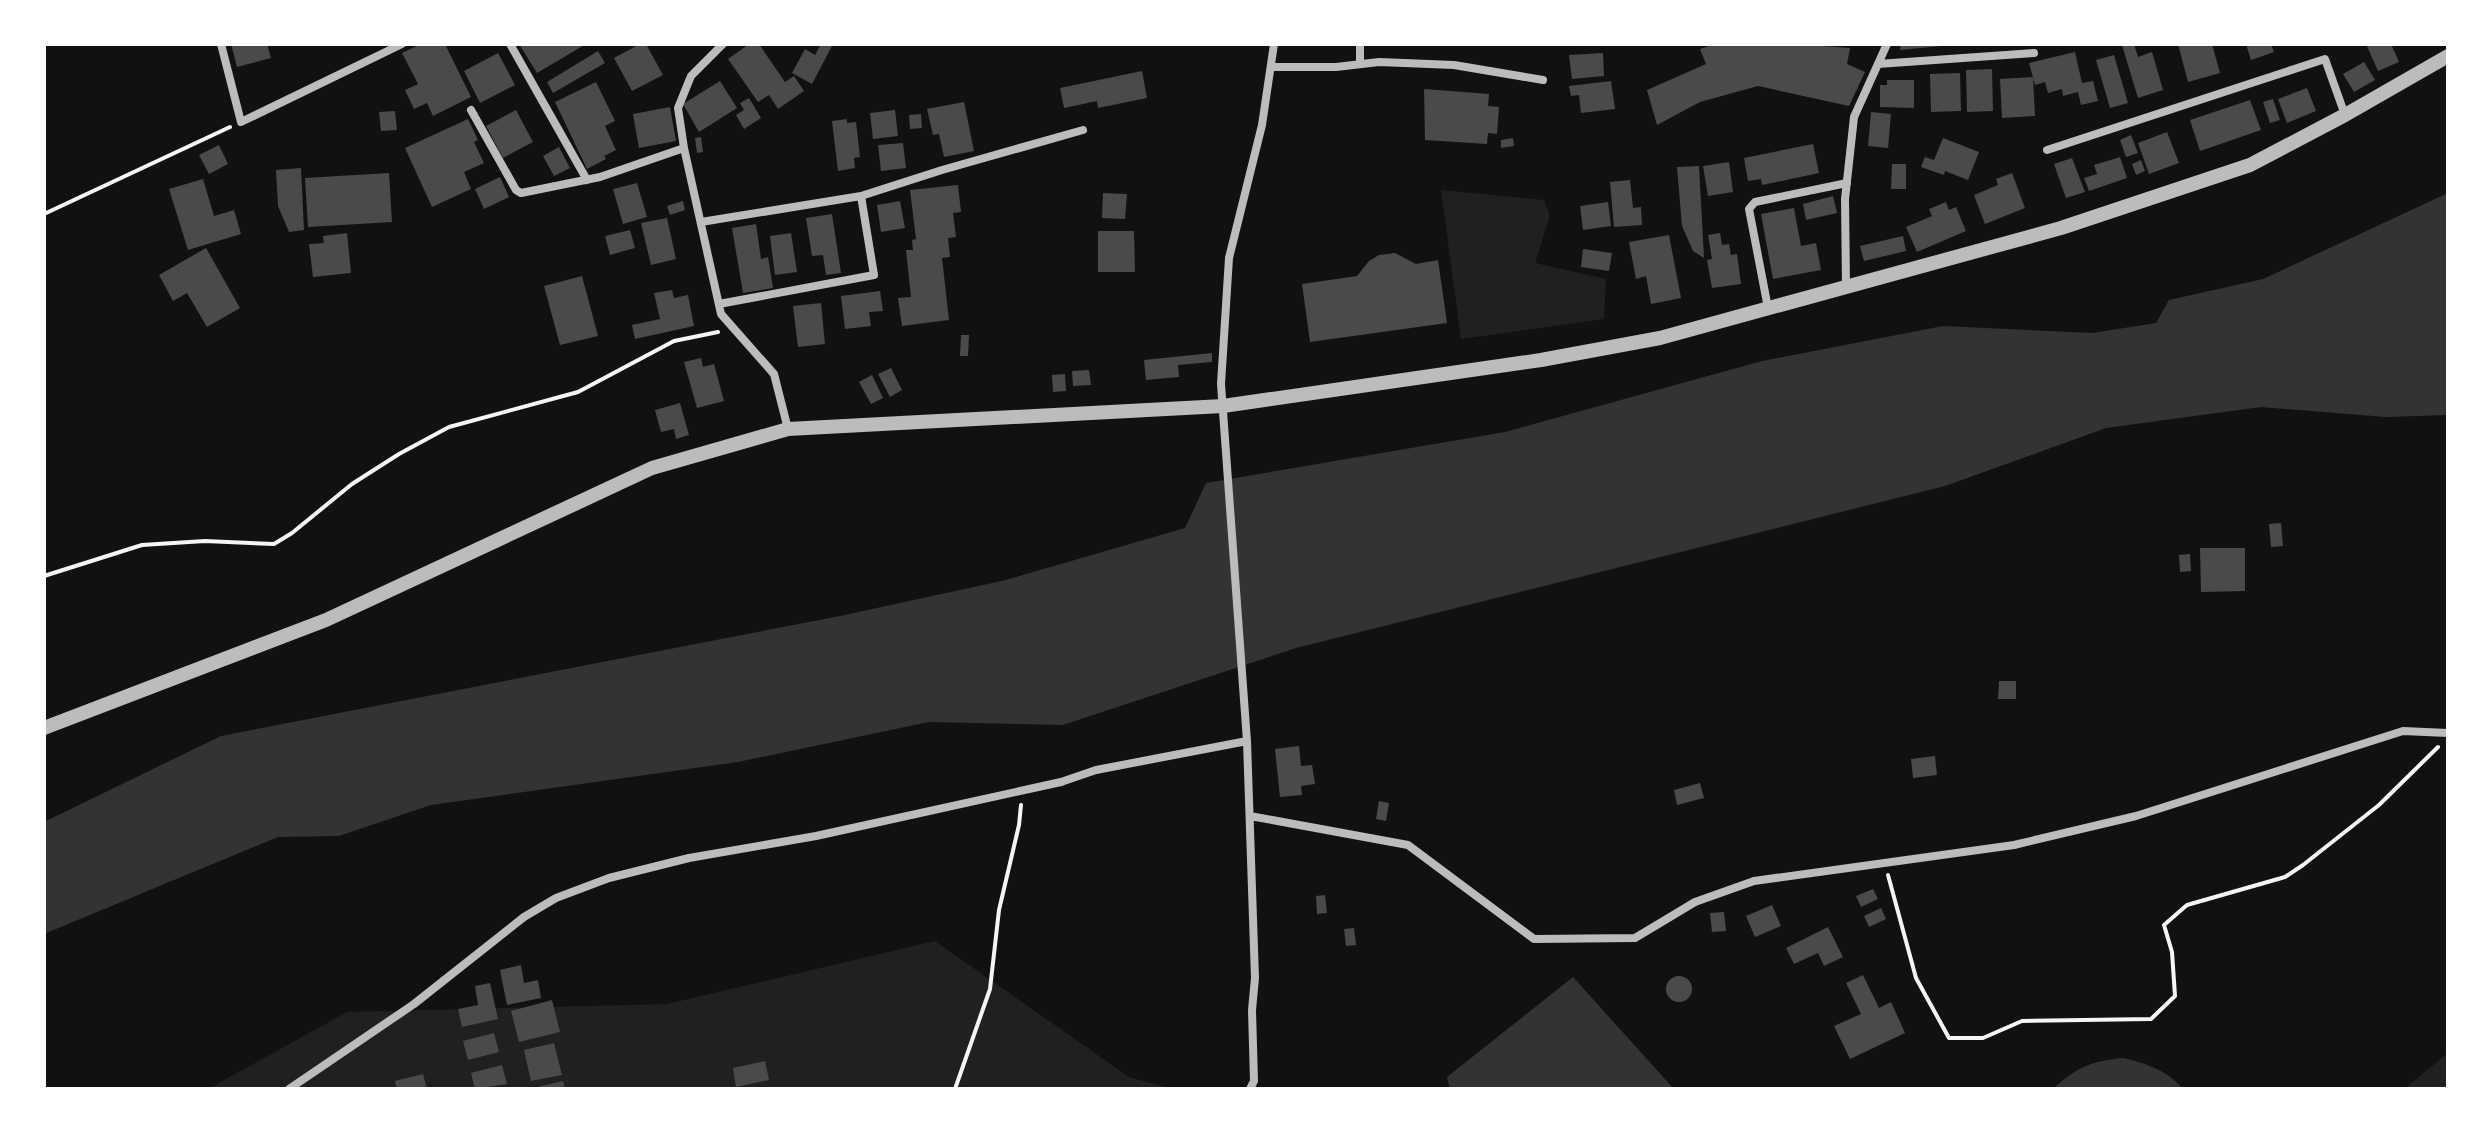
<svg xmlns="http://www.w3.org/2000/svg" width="2492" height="1133" viewBox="0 0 2492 1133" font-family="Helvetica,sans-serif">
<rect width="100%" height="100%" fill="#111"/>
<path fill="#202020" d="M1441,190L1544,200L1550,216L1535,263L1606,279L1604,319L1461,339Z
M935,941L1129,1077L1173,1089H208L347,1012L667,1004Z
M2448,1053V1089H2404Z"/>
<path fill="#333" d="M2448,193V415L2386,417L2261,407L2106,428L1945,486L1296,648L1063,725L929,722L738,762L431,805L339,836L278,837L44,934V822L221,736L840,616L1006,580L1185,528L1206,483L1505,432L1762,361L1943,326L2092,333L2156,323L2169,300L2263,279Z
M1573,977L1674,1089H1450L1447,1077Z
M2124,1058C2147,1064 2167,1070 2183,1089H2053C2077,1067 2091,1061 2124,1058Z"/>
<path fill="#4a4a4a" d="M231,44H267L271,58L237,67Z
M421,44H445L471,97L433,116L427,103L414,109L405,90L418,84L402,53Z
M519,44H586L537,73Z
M640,44H646L663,75L632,91L614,58Z
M749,44H759L785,82L794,76L804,91L778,109L769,95L758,102L728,59Z
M821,44H833L812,84L792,73L805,49L815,55Z
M1715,44H1796L1850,48L1847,64L1865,72L1849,106L1758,86L1700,102L1657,125L1647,90L1706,64L1700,49Z
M1901,44H1941V46L1900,50Z
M2125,44H2134L2138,57L2152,52L2163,90L2138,98L2122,45Z
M2178,44H2212L2220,73L2188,82Z
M2246,44H2271L2274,52L2251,60Z
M2366,44H2391L2399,62L2378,71Z
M598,51L605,63L553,93L547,82Z
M2075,52L2082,83L2093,81L2098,101L2081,105L2078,92L2063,96L2062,89L2048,93L2045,82L2035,85L2029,63Z
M498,53L515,85L480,103L464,71Z
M1603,53L1604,76L1572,79L1569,55Z
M2114,55L2128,103L2110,108L2096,60Z
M2364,62L2375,80L2354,92L2343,74Z
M1992,69L1993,111L1967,112L1966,70Z
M1142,71L1147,98L1098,108L1097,101L1064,108L1060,88Z
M1960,73L1961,111L1931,112L1930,74Z
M2033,77L2035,116L2002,118L2000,79Z
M1887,80H1914V108L1880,107V85H1887Z
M720,81L737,108L699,132L683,104Z
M1611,81L1615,109L1581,113L1579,95L1571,96L1569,86Z
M596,82L615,121L605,126L616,150L604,156L606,159L587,169L555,102Z
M2307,88L2316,111L2287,123L2278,99Z
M1424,89L1489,94L1488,106L1499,107L1497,134L1488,133L1487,144L1425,140Z
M749,98L761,118L744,129L736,115L744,110L740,103Z
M2273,99L2280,120L2270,123L2263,102Z
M2250,100L2261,130L2200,151L2190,120Z
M964,102L974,151L944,157L939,134L933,135L927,109Z
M670,107L676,141L639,148L633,114Z
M516,110L533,142L503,158L486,126Z
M895,110L898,136L873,139L870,113Z
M395,111L397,130L381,131L379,112Z
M1871,112L1891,114L1888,148L1868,146Z
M921,114L922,128L910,129L909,115Z
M468,119L478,140L474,142L484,163L464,172L471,189L432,207L405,148Z
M847,119V123L856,122L860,157L854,158L855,168L838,171L832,121Z
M2167,132L2179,163L2149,174L2138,143Z
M2131,135L2138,153L2126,157L2120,140Z
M701,137L703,152L697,153L695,138Z
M1513,138L1514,146L1501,148V140Z
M1943,138L1979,152L1968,180L1945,171L1944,175L1921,167L1925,157L1934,160Z
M903,143L906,168L881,171L878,145Z
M1813,144L1819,173L1762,185L1761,179L1748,181L1744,158Z
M219,145L228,164L209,174L199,155Z
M559,147L570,168L554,176L543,156Z
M2120,157L2127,178L2089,191L2084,178L2097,174L2094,165Z
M2072,158L2085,192L2066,198L2054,164Z
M2141,160L2145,171L2136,175L2132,164Z
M1729,162L1733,192L1708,196L1703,166Z
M1892,164H1906V189H1891Z
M1699,166L1704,258L1693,251L1682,226L1677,167Z
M301,168L304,230L289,232L278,206L276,170Z
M389,173L392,222L308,227L305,178Z
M2012,173L2025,208L1985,224L1974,195L1998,185L1996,179Z
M500,177L509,197L484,209L475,189Z
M203,179L214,216L234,210L241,234L188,250L169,189Z
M1630,180L1633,208L1641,207L1642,225L1614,227L1610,182Z
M637,183L647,217L623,224L613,189Z
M958,185L961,212L953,213L956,237L948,238L950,257L942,258L949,320L902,326L898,298L911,297L906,250H913L912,240L916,239L910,190Z
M1103,193L1127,194L1125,219L1102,218Z
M1833,196L1837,213L1806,220L1803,204Z
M683,201L685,210L670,215L667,206Z
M900,201L905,228L881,232L877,205Z
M1608,202L1611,226L1583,230L1580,206Z
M1946,202L1949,210L1956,207L1966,231L1917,252L1906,227L1932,216L1929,209Z
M1794,208L1801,246L1816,243L1821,270L1773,279L1761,214Z
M832,214L841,273L826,275L823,255L812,256L806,218Z
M667,218L676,259L651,265L641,223Z
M756,224L761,259L768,257L773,288L743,293L732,228Z
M630,230L635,248L610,255L605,236Z
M1098,231H1134L1135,272H1098Z
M347,233L351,273L313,277L309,244L324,243L323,236Z
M791,233L797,272L775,275L770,236Z
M1720,233L1722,245L1729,244L1731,255L1737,254L1741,284L1712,288L1707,260L1712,259L1708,235Z
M1669,235L1681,298L1651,304L1646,276L1636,279L1629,242Z
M1903,236L1906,251L1864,261L1860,246Z
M206,248L240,308L207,327L187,293L173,301L159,275Z
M1583,249L1612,253L1609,271L1581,267Z
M1395,253L1416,264L1438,260L1447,323L1310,342L1302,284L1357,276L1369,261L1379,255Z
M582,276L598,336L560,345L544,286Z
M672,290L674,298L688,295L694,326L635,339L632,325L660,319L654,293Z
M880,291L883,311L869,312L871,326L845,329L841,296Z
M821,303L825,344L798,347L793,306Z
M961,335H969L968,356H960Z
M1212,353V362L1178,365L1179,377L1146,380L1144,360Z
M701,358L703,367L714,364L724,401L697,408L684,362Z
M891,368L902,390L890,397L878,374Z
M1089,370L1091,385L1073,386L1072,371Z
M1065,374L1066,391L1053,392L1052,375Z
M872,375L883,398L871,404L859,382Z
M680,403L689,435L676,439L674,429L661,432L655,410Z
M2281,523L2283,546L2271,547L2269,524Z
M2200,548H2245V591L2201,592Z
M2190,554L2191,571L2180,572L2179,555Z
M1999,681H2016V699H1998Z
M1299,746L1301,766L1312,765L1315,784L1301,786L1302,795L1280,797L1275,749Z
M1935,756L1937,775L1913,778L1911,759Z
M1700,783L1704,798L1677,805L1674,790Z
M1379,801L1389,803L1386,821L1376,819Z
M1873,889L1878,899L1861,907L1856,896Z
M1325,895L1327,913L1317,914L1316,896Z
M1772,905L1781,926L1755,937L1746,916Z
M1881,908L1886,919L1869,927L1864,916Z
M1724,912L1726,931L1712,932L1710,913Z
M1828,927L1843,957L1824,966L1818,953L1794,964L1786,948Z
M1354,928L1356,945L1346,946L1344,929Z
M521,965L524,983L538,980L541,998L507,1005L500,970Z
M1863,975L1879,1008L1891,1002L1905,1033L1850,1059L1834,1026L1861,1014L1846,983Z
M1666 989a13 13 0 1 1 26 0a13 13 0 1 1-26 0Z
M490,983L498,1019L462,1027L458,1009L478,1005L475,986Z
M552,1000L560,1032L519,1042L511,1011Z
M494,1033L499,1052L468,1060L463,1041Z
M554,1043L562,1075L531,1081L524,1050Z
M765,1061L769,1080L736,1087L733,1068Z
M502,1065L507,1084L475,1089L471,1073Z
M423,1074L427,1089H397L395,1081Z
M563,1081L565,1089H533V1088Z"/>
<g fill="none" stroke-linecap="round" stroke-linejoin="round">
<path stroke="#f5f5f5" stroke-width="4" d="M44,214L230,127
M44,576L142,545L205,541L274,544L292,533L352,484L399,454L449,427L578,392L674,341L718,332
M1888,875L1916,978L1949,1038H1983L2022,1021L2151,1019L2175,996L2172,952L2164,925L2187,905L2285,877L2303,865L2379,805L2438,747
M955,1089L990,989L999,910L1019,825L1021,805"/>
<path stroke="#bcbcbc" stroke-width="8" d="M221,44L241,122L402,44
M510,44L587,180
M723,44L691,76L678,108L684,148L721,314L774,374L788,429
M1360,44V64
M1878,64L2034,53
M1271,67H1336L1379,62L1454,65L1543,80
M471,110L516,190L521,193L600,177L684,148
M2047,150L2325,59L2345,115
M701,222L861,196L942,170L1083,130
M1846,286L1845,199L1854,117L1887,44
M719,304L874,275L861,196
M1768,308L1749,209L1755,202L1847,183
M1250,816L1408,845L1534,939L1635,938L1695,902L1754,881L2014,845L2136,816L2403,731L2448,733
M289,1089L414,1004L524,917L556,898L609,878L689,858L816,836L1061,782L1096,770L1247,741
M1250,1089L1254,1081L1252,1010L1255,978L1247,741L1221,384L1229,258L1262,125L1274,44"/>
<path stroke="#bcbcbc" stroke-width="14" d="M44,728L326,620L652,468L788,429L1223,406L1541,360L1660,338L2061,228L2250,165L2345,115L2448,56"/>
</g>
<rect width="2492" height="1133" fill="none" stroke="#ffffff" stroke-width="92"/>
</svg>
